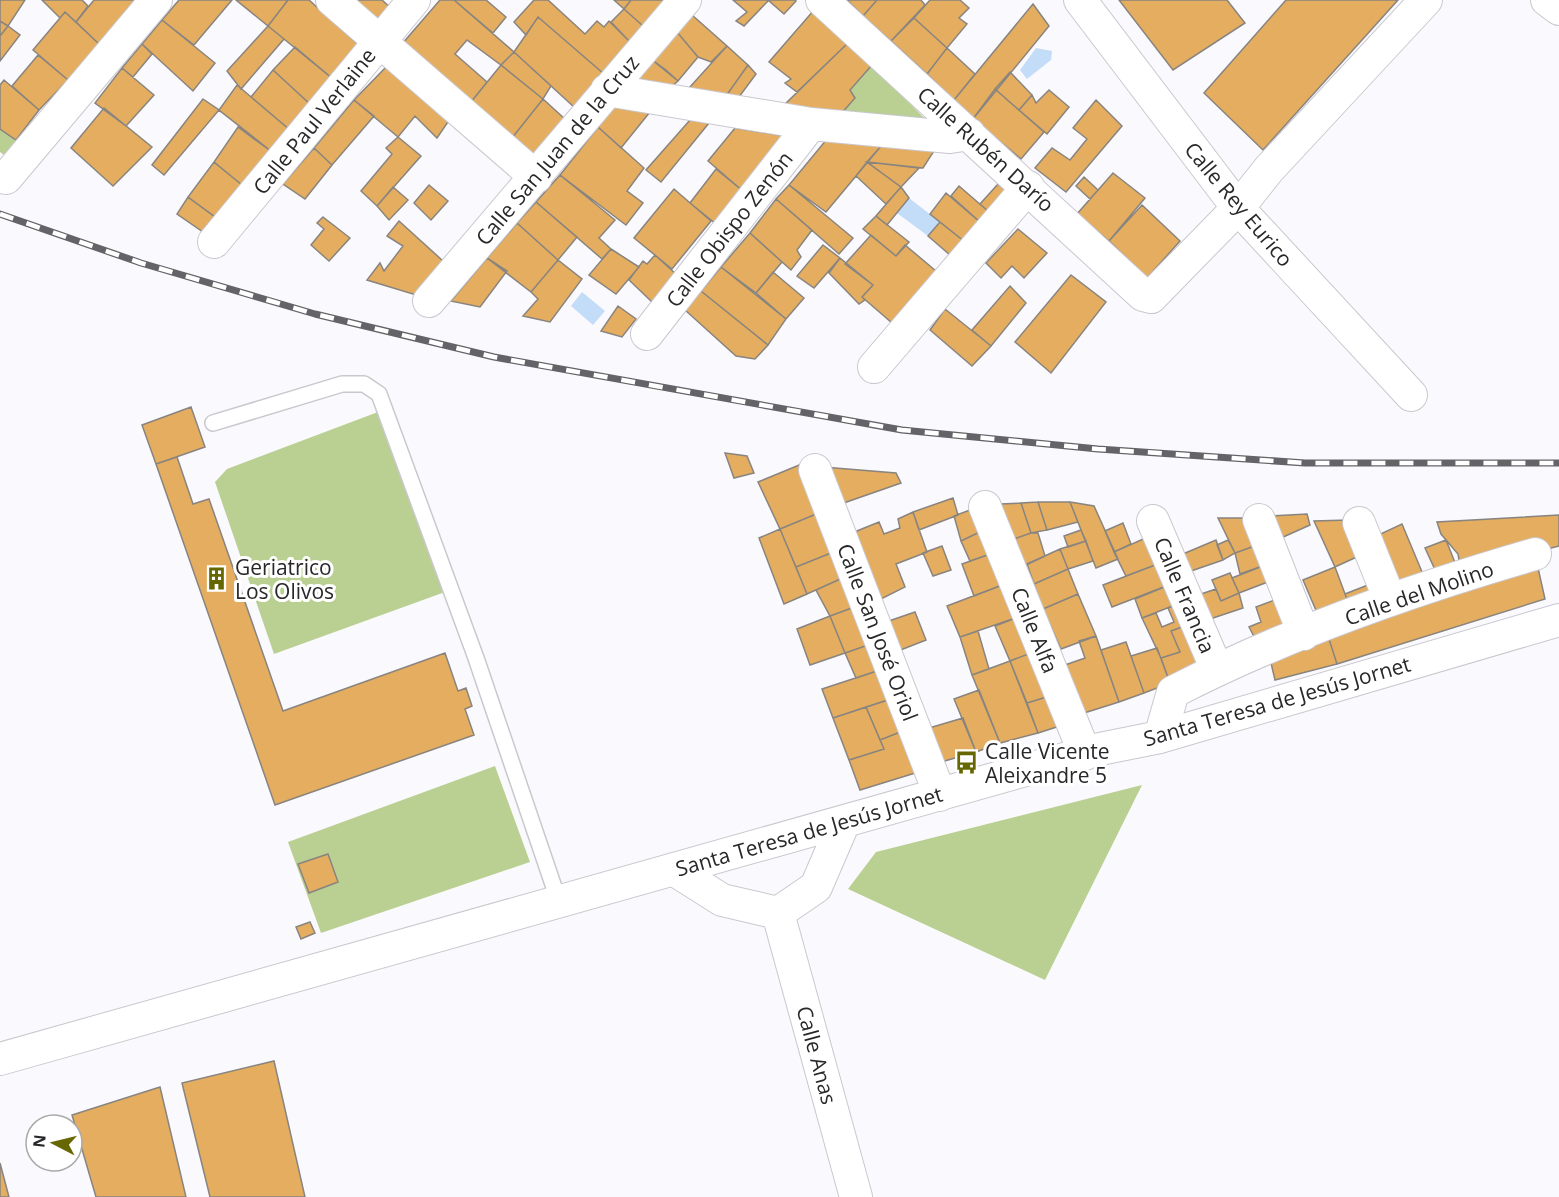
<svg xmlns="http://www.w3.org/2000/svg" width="1559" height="1197" viewBox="0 0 1559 1197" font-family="'Open Sans',sans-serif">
<rect width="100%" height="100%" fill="#faf9fe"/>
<path fill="#bad092" d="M872,65L928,122L841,114L855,98L850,90Z
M0,129L16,140L4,155L0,152Z
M378,412L445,592L274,654L215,482L227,469Z
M495,766L530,862L321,933L288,842Z
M1142,785L1045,980L848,889L876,852Z"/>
<path fill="#c3dcf7" d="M1036,48L1052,51L1051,60L1027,79L1020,70Z
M909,198L940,222L928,236L897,213Z
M582,292L605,311L593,325L571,306Z"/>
<path fill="#e5ad5f" stroke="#88847f" stroke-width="1.5" d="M0,0H25L8,26L0,21Z
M42,0H82L88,6L76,22L65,12L60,18Z
M94,0H138L100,45L76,22Z
M179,0H232L194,45L162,20Z
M236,0H288L268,26Z
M288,0H309L361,47L333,79L268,26Z
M352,0H382L395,12L383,26Z
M440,0H454L514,52L501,65L467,40L455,54L487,82L471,102L402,44Z
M454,0H486L506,17L493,33Z
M534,0H548L585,34L597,21L604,27L609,21L629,41L604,74L538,17L526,35L514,22Z
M614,0H631L624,9Z
M631,0H667L643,26L624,9Z
M733,0H767L768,1L744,26L736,21L747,12Z
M768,0H795L796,1L784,14Z
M847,0H877L863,16Z
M877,0H921L925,5L891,41L863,16Z
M930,0H960L969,8L959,18L967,24L947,48L914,18Z
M1119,0H1227L1245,23L1173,70Z
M1286,0H1398L1263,150L1204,93Z
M1033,4L1049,26L973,119L954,100Z
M624,9L643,26L629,41L611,22Z
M814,10L850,41L797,92L785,83L791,79L769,62Z
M65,12L100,45L68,80L33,50Z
M692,15L727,46L711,62L698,57L677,32Z
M538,17L604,74L575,108L514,52Z
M914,18L947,48L927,74L891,41Z
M162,20L215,63L193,91L142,44Z
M0,21L8,26L0,36Z
M8,26L20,35L0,61V36Z
M268,26L284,39L241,89L227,71Z
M677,32L698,57L678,81L651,59Z
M850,41L872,65L850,90L855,98L841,114L781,108Z
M142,44L152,54L133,77L122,68Z
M727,46L748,65L726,96L689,88Z
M295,47L333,79L311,105L273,70Z
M947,48L975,74L954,100L927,74Z
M514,52L551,86L543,99L501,65Z
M38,55L68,80L39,110L12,86Z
M651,59L666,70L678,81L671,87L634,80Z
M501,65L543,99L512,138L471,102Z
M748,65L756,74L739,97L726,96Z
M387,66L450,119L437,138L415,116L398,137L354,100Z
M122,68L154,95L126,126L95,103Z
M273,70L311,105L290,130L251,97Z
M1010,72L1032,95L1019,110L995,89Z
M4,80L39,110L16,140L0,129V85Z
M237,85L290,130L272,152L219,110Z
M995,89L1044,132L1021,159L973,119Z
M1049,90L1069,107L1047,134L1019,110L1032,95L1036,103Z
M203,99L219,110L164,175L152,165Z
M543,99L566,120L532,157L512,138Z
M354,100L374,116L332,165L314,148Z
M1096,100L1122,126L1066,192L1035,168L1052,148L1070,160L1087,139L1073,128Z
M614,105L650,112L621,148L598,127Z
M104,108L152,147L113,186L71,148Z
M690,120L709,123L661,182L646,170Z
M238,127L272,152L242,185L214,162Z
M598,127L644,168L627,191L643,203L626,225L560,175Z
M735,128L785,136L744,192L708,161Z
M398,137L421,156L377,206L361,191L392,154L386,148Z
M827,139L881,146L826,212L789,185Z
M881,146L934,151L923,168L867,162Z
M314,148L332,165L305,199L283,184Z
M214,162L242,185L215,217L188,197Z
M867,162L919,168L901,187Z
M867,162L901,187L886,204L856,176Z
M716,169L744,192L716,224L690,203Z
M1113,173L1145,198L1109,241L1077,214Z
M560,175L615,220L599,238L611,249L602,259L536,202Z
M1084,177L1098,190L1090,199L1076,186Z
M998,184L1007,192L989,212L980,204Z
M429,185L448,201L431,220L414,203Z
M789,185L853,238L839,254L776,199Z
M959,186L989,212L981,223L951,196Z
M393,187L408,200L389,220L377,206Z
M901,187L909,198L887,225L876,216Z
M674,189L711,221L672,269L634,238Z
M946,193L981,223L965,242L930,214Z
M188,197L215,217L203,232L177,214Z
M776,199L812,230L797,250L801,257L791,270L750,233Z
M536,202L577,237L558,260L517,223Z
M1142,205L1180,241L1147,278L1109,241Z
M876,216L909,242L896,256L863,229Z
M323,217L350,238L329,261L311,245L324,229L317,223Z
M399,221L443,261L416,295L367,280L380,263L384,271L403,246L387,236Z
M940,222L965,242L950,255L928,236Z
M517,223L558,260L531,292L487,258Z
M1018,229L1047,253L1024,278L1012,266L1001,278L986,263Z
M750,233L782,262L756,293L721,267Z
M871,235L896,256L905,245L936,271L892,323L862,297L873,285L845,264Z
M823,245L840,258L814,288L797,276Z
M611,249L639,267L616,294L589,275Z
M655,255L677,275L652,302L629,280L643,261L647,264Z
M487,258L507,271L480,307L451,301Z
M840,258L873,285L862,297L865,300L859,304L829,273Z
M558,260L582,279L550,322L523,316L538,299L531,292Z
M721,267L786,319L768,345L701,291Z
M773,272L804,298L786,319L756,293Z
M1071,275L1106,302L1051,373L1015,342Z
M1010,286L1026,303L991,346L972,330Z
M701,291L768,345L755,359L736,356L685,310Z
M618,306L636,319L622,337L601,331Z
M945,309L991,346L972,366L930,330Z
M191,407L205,447L156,464L142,425Z
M725,453L747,456L754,473L734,478Z
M177,457L193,504L209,499L283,711L445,653L458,691L466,688L472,706L465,709L474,735L275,805L156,464Z
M804,463L821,512L780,529L758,482Z
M823,467L896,473L901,483L838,505Z
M953,498L958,515L919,530L913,512Z
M1038,502H1070L1078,522L1047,530Z
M1038,502L1047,530L1031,533L1021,503Z
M1070,502L1094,506L1118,559L1096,568Z
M1021,503L1031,533L1014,539L1001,504Z
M978,507L988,528L961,541L954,516Z
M821,512L836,551L796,567L780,529Z
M913,512L927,552L896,564L905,587L879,600L852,533L879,522L884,534L900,528L898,519Z
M1307,514L1310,525L1281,538L1268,516Z
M1559,515V546L1461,571L1458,554L1441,534L1437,522Z
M1218,518H1250L1260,544L1235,553Z
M1349,520L1361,555L1335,567L1314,521Z
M1123,523L1131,544L1114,552L1105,531Z
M1402,524L1425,579L1398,590L1374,537Z
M988,528L996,552L970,561L961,541Z
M780,529L807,594L784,604L759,538Z
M1081,530L1086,541L1068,547L1064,536Z
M1031,533H1038L1045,556L1024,566L1014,539Z
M1152,535L1163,562L1126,576L1114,552Z
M1216,540L1223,560L1191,571L1183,554Z
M1228,540L1235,553L1223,560L1217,545Z
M1446,540L1456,565L1437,574L1425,548Z
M1086,541L1093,561L1068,569L1060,549Z
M1260,544L1268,564L1240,574L1235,553Z
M942,546L951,570L933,576L923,553Z
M1060,549L1068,569L1034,584L1027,564Z
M836,551L847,576L807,594L796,567Z
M996,552L1010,582L974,596L962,564Z
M1163,562L1174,583L1112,607L1103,585Z
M1268,564L1273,580L1239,593L1232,578Z
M1335,567L1351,610L1321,622L1303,580Z
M1538,568L1545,599L1337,664L1329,639L1442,594Z
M1068,569L1078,594L1043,609L1034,584Z
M1230,573L1239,593L1221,601L1212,580Z
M847,576L860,605L830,616L816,590Z
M1010,582L1021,616L960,637L947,606Z
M1174,583L1180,603L1142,618L1135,599Z
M1373,583L1379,597L1351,610L1345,594Z
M1216,589L1221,601L1239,593L1243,608L1210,619L1201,594Z
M1078,594L1096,636L1061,649L1043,609Z
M1285,596L1297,630L1258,644L1249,627L1261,622L1256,607Z
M1180,603L1190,624L1171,631L1180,652L1161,658L1142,618L1156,613L1162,627L1174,622L1168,608Z
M860,605L874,643L845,653L830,616Z
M915,612L926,640L898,651L886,622Z
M830,616L845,653L810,665L797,629Z
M1021,616L1036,651L1010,661L995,626Z
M1190,624L1209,667L1170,683L1161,658L1180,652L1171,631Z
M978,631L989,669L972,675L960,637Z
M1096,636L1119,702L1084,713L1065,665L1085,658L1079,641Z
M1329,639L1337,664L1275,680L1271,663Z
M1126,642L1144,693L1119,702L1101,650Z
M874,643L883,669L856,678L845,653Z
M1157,648L1170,683L1144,693L1131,656Z
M1036,651L1053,695L1027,703L1010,661Z
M1010,661L1038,733L1000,743L972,675Z
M883,669L894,698L833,718L822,689Z
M979,690L1000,743L976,752L954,699Z
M1053,695L1066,724L1038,733L1027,703Z
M894,698L908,729L880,740L866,707Z
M866,707L884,749L849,760L833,718Z
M963,718L976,752L941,762L929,728Z
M908,729L925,770L860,790L849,760L884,749L880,740Z
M328,854L338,882L309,893L298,864Z
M310,922L315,933L301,939L296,927Z
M274,1061L305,1197H210L182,1083Z
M160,1087L186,1197H96L72,1115Z
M0,1163L9,1197H0Z"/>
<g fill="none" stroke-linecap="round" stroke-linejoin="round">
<defs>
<path id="service" d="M213,423L342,384H364L379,394L476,658L559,902"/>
<path id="minor" d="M332,0L536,177
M822,0L1143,295L1151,297L1238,208L1269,169L1426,0
M1080,0L1238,208L1411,395
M1547,0L1559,9
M607,90L811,124L950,137L969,134
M6,178L156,0
M214,242L414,0
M429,301L685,0
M647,334L811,124
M874,367L1028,187
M815,470L940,795
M985,507L1085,754
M1259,520L1304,634
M1153,521L1217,670
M1359,523L1390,600
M1160,737L1173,692C1287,633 1411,590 1535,554
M673,869L722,900L778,913L816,887L844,822
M778,913L856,1197
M0,1059L1100,749L1160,737L1559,620"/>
</defs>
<use href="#service" stroke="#c9c8ce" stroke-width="18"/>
<use href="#minor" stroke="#c9c8ce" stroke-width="34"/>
<use href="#service" stroke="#fff" stroke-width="15"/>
<use href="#minor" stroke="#fff" stroke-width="32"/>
<defs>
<path id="rail" d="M0,214L141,263L315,314L494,357L902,430L1098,449L1305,463H1559"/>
</defs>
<use href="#rail" stroke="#646367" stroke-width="7"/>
<use href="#rail" stroke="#fff" stroke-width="4.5" stroke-dasharray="14" stroke-linecap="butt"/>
</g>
<defs>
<symbol id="building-bare" viewBox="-9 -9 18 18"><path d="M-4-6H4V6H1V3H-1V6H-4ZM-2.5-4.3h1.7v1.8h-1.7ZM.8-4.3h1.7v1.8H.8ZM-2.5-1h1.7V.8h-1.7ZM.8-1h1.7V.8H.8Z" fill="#666701" stroke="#fff" stroke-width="2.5" paint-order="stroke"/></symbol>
<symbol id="bus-bare" viewBox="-9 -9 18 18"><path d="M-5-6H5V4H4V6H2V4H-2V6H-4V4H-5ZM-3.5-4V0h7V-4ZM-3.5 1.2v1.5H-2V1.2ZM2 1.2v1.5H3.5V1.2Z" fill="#666701" stroke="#fff" stroke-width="2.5" paint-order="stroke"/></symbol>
</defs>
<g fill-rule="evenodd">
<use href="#building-bare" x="200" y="562" width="33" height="33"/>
<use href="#bus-bare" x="950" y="746" width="33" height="33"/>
</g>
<g text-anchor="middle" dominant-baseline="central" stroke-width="6" stroke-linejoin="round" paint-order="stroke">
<g font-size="21" fill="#28272a" stroke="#fff">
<text transform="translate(314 121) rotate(-51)">Calle Paul Verlaine</text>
<text transform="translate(986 149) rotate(42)">Calle Rubén Darío</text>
<text transform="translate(557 150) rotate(-50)">Calle San Juan de la Cruz</text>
<text transform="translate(1239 204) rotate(50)">Calle Rey Eurico</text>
<text transform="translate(729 229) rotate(-52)">Calle Obispo Zenón</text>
<text transform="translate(1419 593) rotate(-19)">Calle del Molino</text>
<text transform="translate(1185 595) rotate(67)">Calle Francia</text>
<text transform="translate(1035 630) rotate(68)">Calle Alfa</text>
<text transform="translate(878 632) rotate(69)">Calle San José Oriol</text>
<text transform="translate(1277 701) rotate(-16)">Santa Teresa de Jesús Jornet</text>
<text transform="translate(809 831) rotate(-16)">Santa Teresa de Jesús Jornet</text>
<text transform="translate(817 1055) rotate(75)">Calle Anas</text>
</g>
<g font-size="21" fill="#28272a" stroke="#fff" text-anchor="start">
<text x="235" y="567">Geriatrico<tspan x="235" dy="24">Los Olivos</tspan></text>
<text x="985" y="751">Calle Vicente<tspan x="985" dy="24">Aleixandre 5</tspan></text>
</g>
</g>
<g transform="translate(54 1143) rotate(277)"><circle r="28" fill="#ffffff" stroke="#a9a9aa" stroke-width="1.5"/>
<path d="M0-4.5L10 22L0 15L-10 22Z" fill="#666701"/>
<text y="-9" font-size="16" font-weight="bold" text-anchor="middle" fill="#28272a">N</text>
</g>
</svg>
